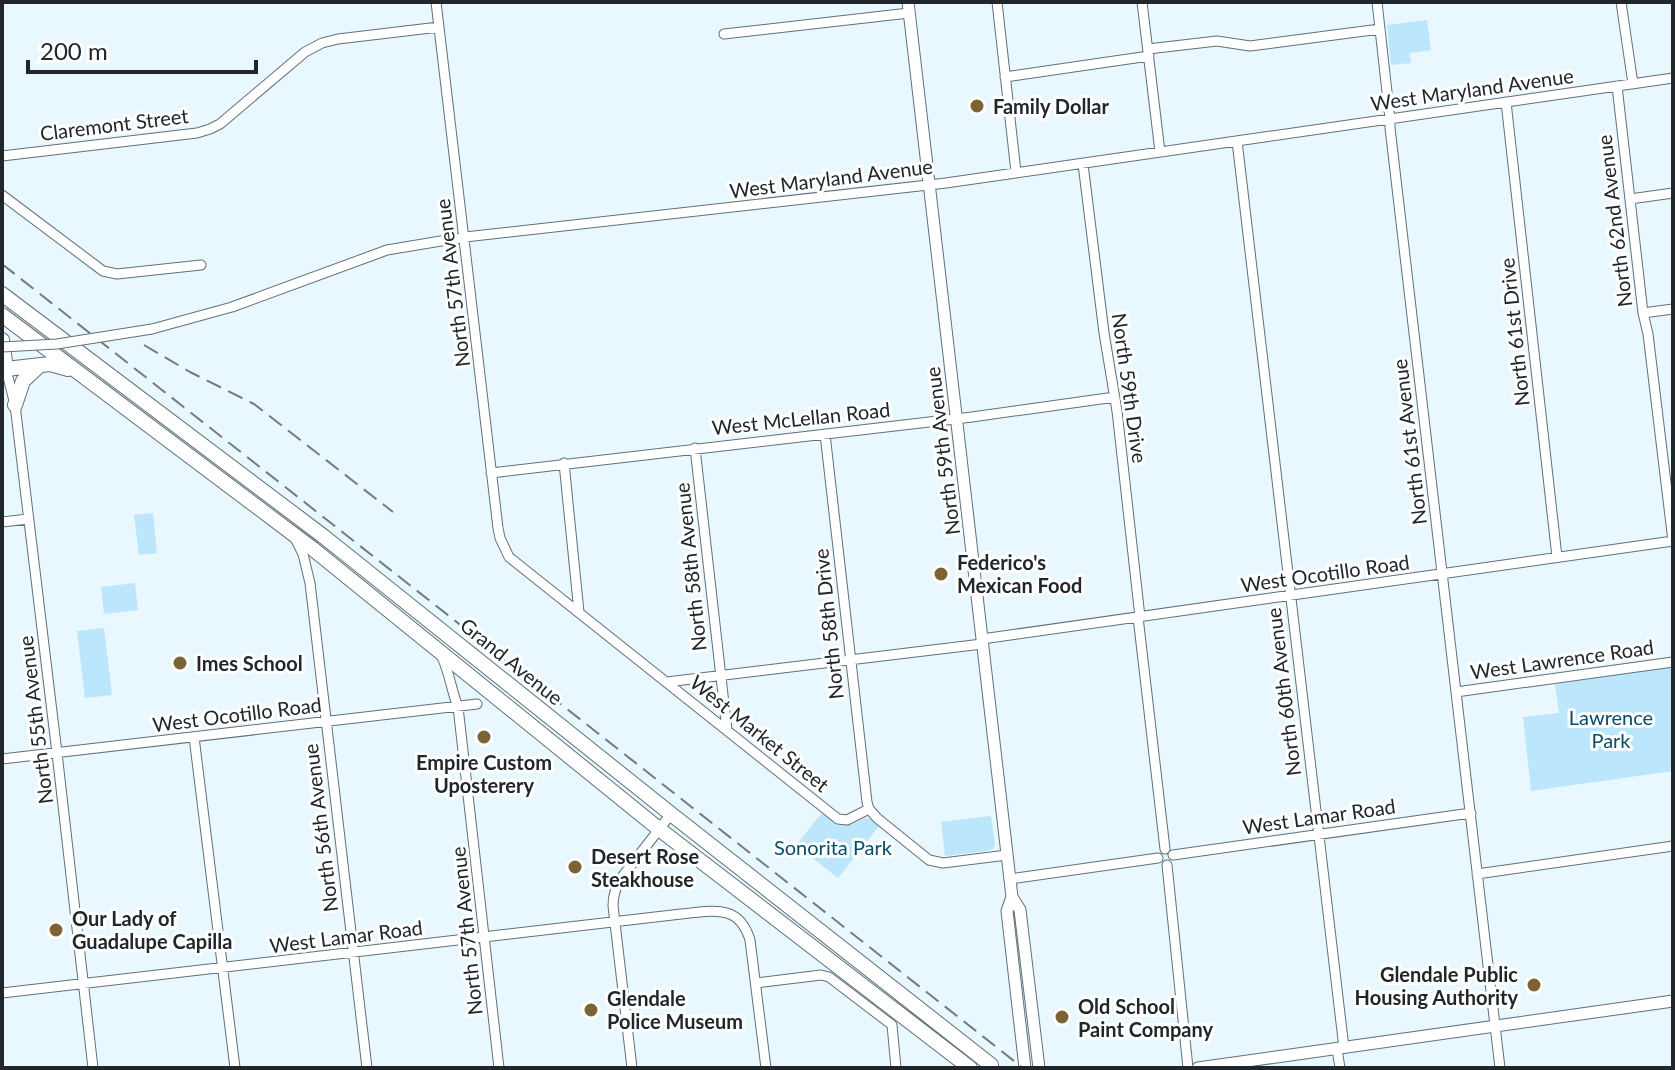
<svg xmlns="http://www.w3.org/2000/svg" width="1675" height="1070" viewBox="0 0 1675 1070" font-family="Lato,sans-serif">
<rect width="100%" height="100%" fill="#e9f7fe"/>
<path fill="#bce6fc" d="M1427,20L1431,50L1410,53L1411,63L1391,65L1387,25Z
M153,513L157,553L139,555L134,515Z
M135,583L138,610L104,614L101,587Z
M104,628L112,695L85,698L77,631Z
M1673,667V771L1531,791L1523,717L1559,713L1555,684Z
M822,813L839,824L850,825L865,818L870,819L879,826L838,878L796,845Z
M991,816L995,845L993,849L987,851L945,856L941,822Z"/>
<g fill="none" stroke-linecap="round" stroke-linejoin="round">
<defs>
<path id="minor" d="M436,2L498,528L500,538L509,557L838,819L847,820L869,809
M997,2L1016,172
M1142,2L1160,152
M1377,2L1390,119V128L1500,1068
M1621,2L1633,84
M724,34L909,13
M1148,49L1217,41L1250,46L1380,29
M1005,77L1149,56
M1617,86L1643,313L1648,334L1673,541
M1506,102L1557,557
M1237,141L1344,1048
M2,156L197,133L210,129L220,124L305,52L322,43L338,39L439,27
M1083,164L1104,333L1117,411L1140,617
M2,195L103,271L117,274L201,265
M1630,199L1673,193
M1643,313L1673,309
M152,329L232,307L387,250L465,237L946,183L1673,78
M2,369H6L15,405L57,753L93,1068
M825,434L867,802L869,809L877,818L929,860L943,863L1007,855
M695,448L727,730
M564,463L579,612
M491,473L972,417L1115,397
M2,522L28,519
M295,538L303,554L310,583L367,1068
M1138,617L1165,849
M982,639L1673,541
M442,657C450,674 451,690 458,707L499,1068
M667,682L982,644
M1456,692L1673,662
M194,737L235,1068
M2,759L477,704
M1173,855L1471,813
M1167,865L1188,1068
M1477,874L1673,846
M1010,879L1158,858
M756,983L821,975L829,977L892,1025L896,1068
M2,993L681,914C712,911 739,903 750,940L766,1068
M1337,1049L1340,1068
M632,1068L613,906C613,895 615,887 622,877L671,814"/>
<path id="major" d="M908,2L1012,897L1007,911L1025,1068
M1012,897L1020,910L1039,1068
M1198,1068L1673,1001"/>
<path id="highway" d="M2,294L323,536L671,814L991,1065
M2,315L313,549L659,829L970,1068
M2,340L6,369L50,364L68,369
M15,405L23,381L39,366"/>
</defs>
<use href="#minor" stroke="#617079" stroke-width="11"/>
<use href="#major" stroke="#617079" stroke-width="13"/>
<use href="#highway" stroke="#617079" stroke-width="16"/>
<use href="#minor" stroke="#fff" stroke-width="9"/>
<use href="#major" stroke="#fff" stroke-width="11"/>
<use href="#highway" stroke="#fff" stroke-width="14"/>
<path stroke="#727b80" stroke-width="2" stroke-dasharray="16 8" stroke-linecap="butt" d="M2,264L1023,1068
M144,345L190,372L254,404L393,512"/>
<defs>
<path id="minor-bridge" d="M2,347L57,344L152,329"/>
</defs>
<use href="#minor-bridge" stroke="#617079" stroke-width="11" stroke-linecap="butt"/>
<use href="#minor-bridge" stroke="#fff" stroke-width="9"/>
</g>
<g fill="#7c6334" stroke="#fff" stroke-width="3">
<circle cx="977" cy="106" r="8"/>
<circle cx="941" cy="574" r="8"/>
<circle cx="180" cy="663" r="8"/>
<circle cx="484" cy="737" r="8"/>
<circle cx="575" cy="867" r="8"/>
<circle cx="56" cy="930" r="8"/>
<circle cx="1534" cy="985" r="8"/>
<circle cx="591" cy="1010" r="8"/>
<circle cx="1062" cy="1017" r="8"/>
</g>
<g text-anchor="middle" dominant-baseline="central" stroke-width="6" stroke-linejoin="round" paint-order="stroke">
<g font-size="20" fill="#20262a" stroke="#fff">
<text transform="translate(1472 89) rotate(-8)">West Maryland Avenue</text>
<text transform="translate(114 124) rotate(-7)">Claremont Street</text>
<text transform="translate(831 178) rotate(-7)">West Maryland Avenue</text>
<text transform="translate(1614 221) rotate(-97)">North 62nd Avenue</text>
<text transform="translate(452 283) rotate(-97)">North 57th Avenue</text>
<text transform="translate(1514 332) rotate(-96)">North 61st Drive</text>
<text transform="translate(1130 388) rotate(82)">North 59th Drive</text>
<text transform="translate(801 418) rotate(-6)">West McLellan Road</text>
<text transform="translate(1409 442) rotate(-97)">North 61st Avenue</text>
<text transform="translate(942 451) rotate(-97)">North 59th Avenue</text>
<text transform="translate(690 567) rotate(-96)">North 58th Avenue</text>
<text transform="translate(1325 573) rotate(-8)">West Ocotillo Road</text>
<text transform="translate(828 624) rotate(-96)">North 58th Drive</text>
<text transform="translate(1562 659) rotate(-8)">West Lawrence Road</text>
<text transform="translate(512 661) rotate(39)">Grand Avenue</text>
<text transform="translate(1283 692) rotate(-97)">North 60th Avenue</text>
<text transform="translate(237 714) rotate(-7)">West Ocotillo Road</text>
<text transform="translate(35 720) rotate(-97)">North 55th Avenue</text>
<text transform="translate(760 733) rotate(39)">West Market Street</text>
<text transform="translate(1319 816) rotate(-8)">West Lamar Road</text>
<text transform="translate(320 828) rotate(-97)">North 56th Avenue</text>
<text transform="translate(466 931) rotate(-96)">North 57th Avenue</text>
<text transform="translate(346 936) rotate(-7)">West Lamar Road</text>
</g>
<g font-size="20" font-weight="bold" fill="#20262a" stroke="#fff" text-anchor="start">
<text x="993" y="106">Family Dollar</text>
<text x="957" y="562">Federico's<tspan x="957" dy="23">Mexican Food</tspan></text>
<text x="196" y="663">Imes School</text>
<text x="484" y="762" text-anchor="middle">Empire Custom<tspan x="484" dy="23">Uposterery</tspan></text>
<text x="591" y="856">Desert Rose<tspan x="591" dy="23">Steakhouse</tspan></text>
<text x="72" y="918">Our Lady of<tspan x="72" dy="23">Guadalupe Capilla</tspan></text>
<text x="1518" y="974" text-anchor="end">Glendale Public<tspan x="1518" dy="23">Housing Authority</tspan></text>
<text x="607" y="998">Glendale<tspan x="607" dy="23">Police Museum</tspan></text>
<text x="1078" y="1006">Old School<tspan x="1078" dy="23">Paint Company</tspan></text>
</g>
<g font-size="20" fill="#054d69" stroke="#fff">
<text x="1611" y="717">Lawrence<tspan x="1611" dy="23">Park</tspan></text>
<text x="833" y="847">Sonorita Park</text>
</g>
</g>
<rect width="1675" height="1070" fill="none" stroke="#20262a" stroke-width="8"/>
<path d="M28 60v12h228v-12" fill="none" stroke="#20262a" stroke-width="4"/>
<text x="40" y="60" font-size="24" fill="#20262a" stroke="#ffffff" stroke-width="6" paint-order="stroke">200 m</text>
</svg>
